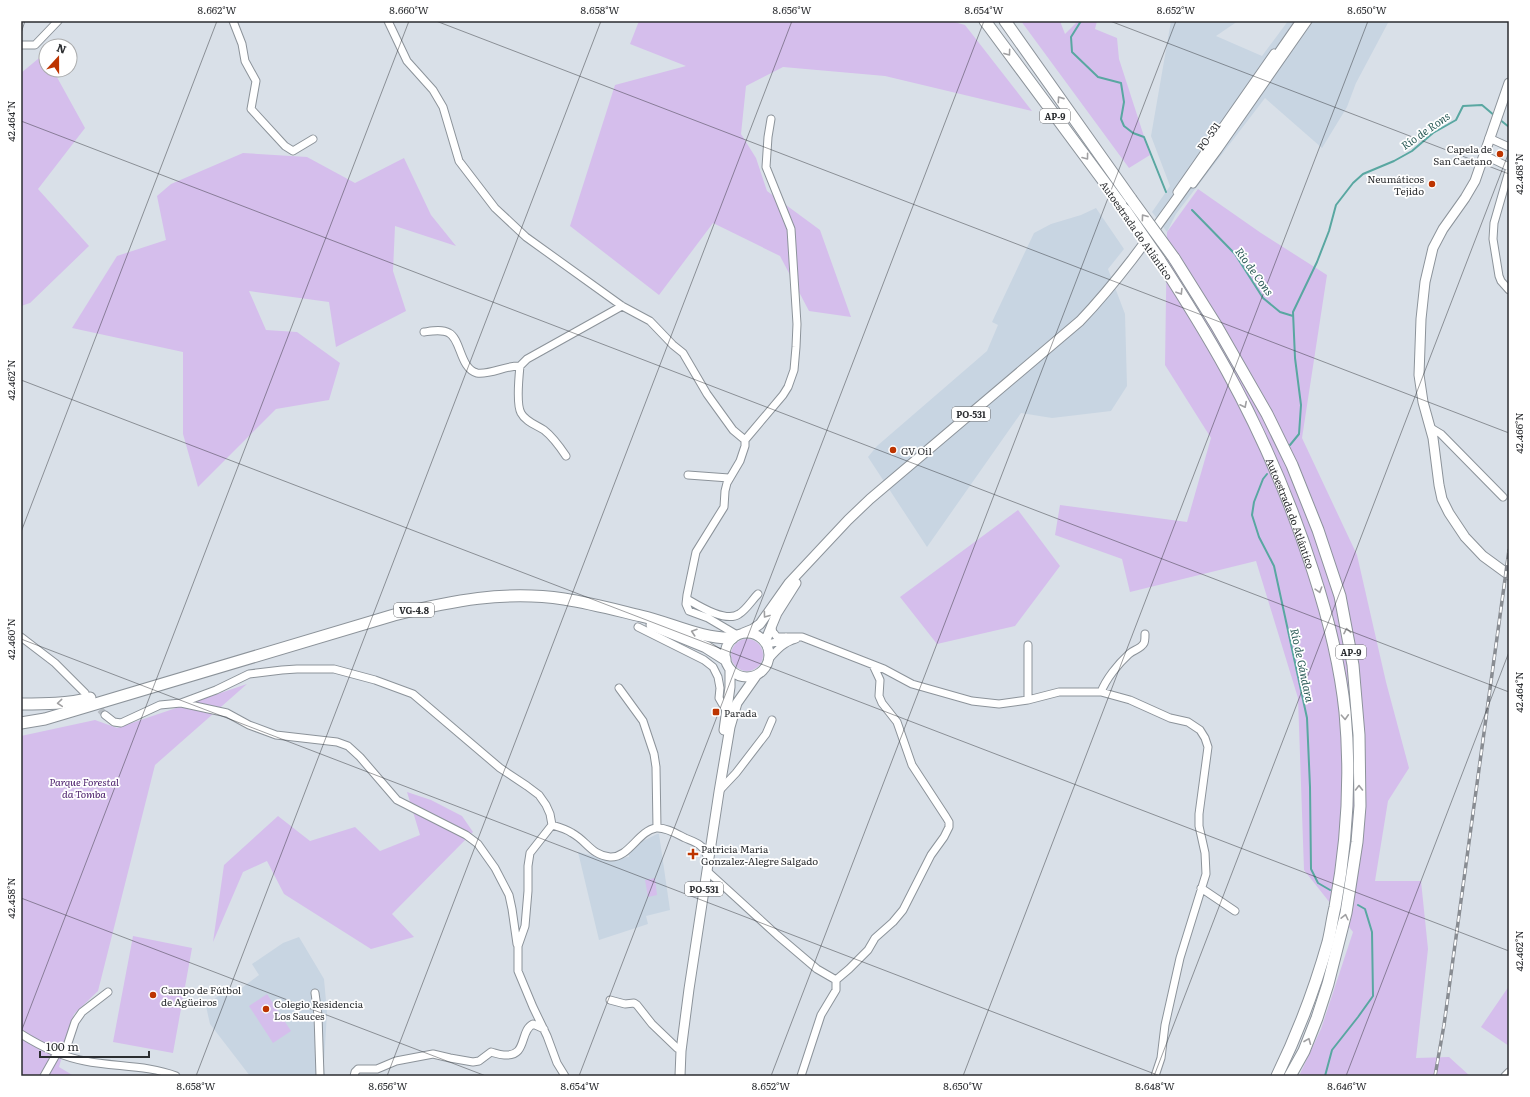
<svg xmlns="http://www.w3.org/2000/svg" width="1530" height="1097" viewBox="0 0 1530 1097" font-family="Literata,serif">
<rect width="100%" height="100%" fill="#d9e0e8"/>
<path fill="#c8d5e2" d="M1171,21H1238L1216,36L1262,56L1288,21H1389L1356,83L1347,107L1322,148L1265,98L1176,214L1167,232L1152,212L1170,186L1151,136Z
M1096,208L1124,249L1108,269L1125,314L1127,386L1111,411L1052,418L1021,413L927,547L868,457L877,446L987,351L998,325L992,322L1034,233L1051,224L1081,215Z
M657,834H659L670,910L646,916L648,924L599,940L578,852L605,859L629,857V853L639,843Z
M299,937L324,979L327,1012L324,1064L325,1076H250L210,1024L206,1006L224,991L237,986L239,990L259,975L252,964L283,943Z"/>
<path fill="#d5beec" d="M639,21H951L965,25L1032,111L885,76L783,67L746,86L741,134L756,158L767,191L820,230L851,317L809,311L780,256L713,223L659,295L570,226L615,85L686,66L630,44Z
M1021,21H1060L1065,34L1078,21H1097L1095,29L1117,38L1119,59L1150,155L1129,168Z
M44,54L46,57V70H53L85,128L38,189L89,246L30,303L21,306V73Z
M243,153L307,157L355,183L404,158L431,215L456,246L395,226L393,271L406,311L336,347L329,302L249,291L266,330L297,332L340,363L329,400L276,409L198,487L183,434V352L72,328L117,256L166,240L157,196L171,184Z
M1198,189L1261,233L1327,275L1302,438L1357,555L1386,682L1409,768L1388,801L1375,881H1421L1428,949L1416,1058L1449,1057L1470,1076H1299L1321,1029L1353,932L1304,870L1298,698L1256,561L1130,592L1122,559L1055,535L1060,505L1187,522L1211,438L1165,365L1167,232Z
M1018,510L1060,566L1015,626L937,644L900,597Z
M731 655a16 16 0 1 1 32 0a16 16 0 1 1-32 0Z
M247,684L155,765L98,991L74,1014L59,1067L74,1076H21V736L95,720L117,728Z
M407,792L431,800L462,816L473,832L392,914L414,937L371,949L284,894L267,861L243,872L213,942L224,865L278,816L310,841L355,827L380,851L420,835Z
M655,878L657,895L648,897L645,880Z
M133,936L192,948L173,1053L113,1042Z
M1509,986V1046L1481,1027Z
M267,994L291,1031L273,1043L249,1006Z"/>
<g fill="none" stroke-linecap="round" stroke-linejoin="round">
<path stroke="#59a7a1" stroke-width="2" d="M1081,21L1071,37L1072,52L1098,77L1121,83L1124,102L1121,119L1124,126L1133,133L1144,137L1166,192
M1499,119L1509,127
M1192,210L1235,254L1263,298L1280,312L1293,316
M1290,445L1299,434L1301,405L1295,358L1293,312L1317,262L1329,231L1336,205L1353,183L1363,174L1394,161L1412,151L1433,133L1456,120L1463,106L1482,105L1495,116
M1267,474L1263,479L1254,502L1252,515L1259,537L1274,566L1307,718L1310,787L1311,869L1318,883L1330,890
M1325,1076L1332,1050L1358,1017L1373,996L1372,932L1365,909L1358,905"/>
<path stroke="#b6bcc3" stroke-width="7" stroke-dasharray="7 3.5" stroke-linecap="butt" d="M93,702L105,715"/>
<defs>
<path id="minor" d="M233,21L242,44L245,61L256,81L251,109L285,146L293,151L313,139
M388,21L407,61L433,90L443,107L459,161L495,208L526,237L622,306L650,321L673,345L683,353L707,394L733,430L745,440V446L740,461L727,483L725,491L724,507L696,552L687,595L686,604L689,611L708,618L737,635
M21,45H35L58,21
M1489,138L1509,147
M1484,155L1509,167
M1509,171L1494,223L1493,239L1499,276L1501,281L1509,290
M1193,184L1218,150L1308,21
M1177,192L1274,53
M424,332C432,331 442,329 449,333C461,339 460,369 477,373C490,375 507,365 520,366
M1431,428L1441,434L1503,497
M745,440L783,395L788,387L794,370L796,347L797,324L791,229L766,167L768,137L771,119
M566,456C560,447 553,437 544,430C536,425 525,421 521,413C516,404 519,376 520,366L527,359L622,306
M688,475L729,478
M687,599C699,606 726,623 739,614C746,610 752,600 758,594
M771,626L773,632L777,637H802L884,669L912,684L972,701L999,704L1028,700L1059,692H1101L1130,700L1170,718L1188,722L1200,730L1205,738L1208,747L1199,814V826L1205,853L1206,874L1180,958L1165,1025L1161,1058L1155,1076
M638,627L704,660L713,667L718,677L720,688L719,698L727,712
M21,637L55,663L85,693
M767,644L782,641L786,637
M769,659C777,650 784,642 796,639
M619,688L643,721L654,754L656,767L657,828
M1101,692C1106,679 1118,664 1129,654C1133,650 1141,649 1144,643C1145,641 1145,637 1145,634
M1028,700V645
M181,703L216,690L249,674L282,670L297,669H334L375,680L413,694L500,768L527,786L539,795L546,805L550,814L552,825L530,853L528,866V891L525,926L518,946V971L533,1007L547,1036L557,1063L565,1076
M105,715L114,722L121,723L160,705L181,703L227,713L249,725L276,735L337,742L348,746L360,757L397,800L466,835L478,844L495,868L509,895L512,909L517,944
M719,791L736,773L766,734L772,720
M552,825C559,827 566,829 572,833C587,841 591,855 610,857C629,858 638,831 656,828C666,827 677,834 685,838C694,842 703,844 706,854
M707,871L777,935L817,969L836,980
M1201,888L1235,911
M315,993L318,1015L320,1076
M610,1000L625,1004L634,1003L637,1005L652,1024L677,1048
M21,1034C40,1046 63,1057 85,1061C115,1067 148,1065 176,1076
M64,1055L75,1022L82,1012L108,992
M44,1076L57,1053
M354,1076L355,1072L358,1069H377L396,1061L433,1054L450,1058L473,1062L479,1061L491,1052C495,1053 499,1055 504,1055C528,1057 519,1031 533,1024L544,1029
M801,1076L821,1015L836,990V980L849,969L868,950L875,938L893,922L903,910L931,855L944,837L949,827V822L946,817L912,765L897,722L882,703L879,696L880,680L873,665
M1505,1076L1509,1072"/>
<path id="major" d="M1509,83L1475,181L1465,198L1443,229L1433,248L1425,282L1421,319L1419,375L1423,402L1433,438L1439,485L1442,499L1449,513L1465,537L1483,556L1509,575
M725 655a22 22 0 1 1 44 0a22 22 0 1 1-44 0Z
M743,633L753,629L760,624L789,583L848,520L870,499L1080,321C1118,281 1150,236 1183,190C1223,134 1262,77 1301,21
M765,642L777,613L796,583
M724,730L730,687V670
M680,1076L681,1051L689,989L719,792L730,727L737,703L756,676"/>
<g id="highway">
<path d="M985,21L1125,210"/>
<path d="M1005,21L1131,199"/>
<path d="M1174,258L1216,325L1267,414L1292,465L1318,530L1340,596L1353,665L1359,735L1360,806L1357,842L1346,913L1328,984L1317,1018L1304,1051L1290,1076"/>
<path id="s1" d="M1159,259C1183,296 1206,333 1227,371C1262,435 1291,502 1313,571C1328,617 1340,664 1345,712C1351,777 1347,843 1335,907C1332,919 1331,930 1328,942C1315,988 1298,1033 1277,1076"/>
<path d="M652,625L706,647L725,659"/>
<path d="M21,704C44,704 68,704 90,698"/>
<path d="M21,723L45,719L394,615C451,601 505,590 564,599C590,603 616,610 641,616C672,623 701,639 732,638"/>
</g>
</defs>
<use href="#minor" stroke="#8c939a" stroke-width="9"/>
<use href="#major" stroke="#8c939a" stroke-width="11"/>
<use href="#highway" stroke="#8c939a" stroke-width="13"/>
<use href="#minor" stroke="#fff" stroke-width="7"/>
<use href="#major" stroke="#fff" stroke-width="9"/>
<use href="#highway" stroke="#fff" stroke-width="11"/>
<defs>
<path id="rail" d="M1435,1076L1444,1025L1509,550"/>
</defs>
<use href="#rail" stroke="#888c92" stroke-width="3.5"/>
<use href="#rail" stroke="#fff" stroke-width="2" stroke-dasharray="6" stroke-linecap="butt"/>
<defs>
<path id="highway-bridge" d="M1131,199L1174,258
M1125,210L1159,259"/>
</defs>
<use href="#highway-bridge" stroke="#8c939a" stroke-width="13" stroke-linecap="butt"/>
<use href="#highway-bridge" stroke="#fff" stroke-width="11"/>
</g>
<defs><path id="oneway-chevron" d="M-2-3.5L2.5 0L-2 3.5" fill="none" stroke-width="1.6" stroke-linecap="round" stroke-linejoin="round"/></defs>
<g stroke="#a0a0a2">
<use href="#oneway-chevron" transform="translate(1008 53) rotate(54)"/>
<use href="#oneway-chevron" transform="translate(1060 99) rotate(-125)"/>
<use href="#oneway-chevron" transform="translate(1086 157) rotate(53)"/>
<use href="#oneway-chevron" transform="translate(1144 217) rotate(-126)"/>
<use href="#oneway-chevron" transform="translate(1180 292) rotate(58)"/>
<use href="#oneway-chevron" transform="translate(1244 405) rotate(63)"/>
<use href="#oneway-chevron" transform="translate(1319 590) rotate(73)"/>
<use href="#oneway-chevron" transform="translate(766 615) rotate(126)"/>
<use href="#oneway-chevron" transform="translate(1347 631) rotate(-101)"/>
<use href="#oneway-chevron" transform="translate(694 632) rotate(-162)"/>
<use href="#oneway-chevron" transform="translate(60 703) rotate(175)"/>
<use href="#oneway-chevron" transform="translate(1345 717) rotate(87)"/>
<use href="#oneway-chevron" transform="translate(1359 788) rotate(-90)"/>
<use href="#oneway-chevron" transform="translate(1345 917) rotate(-77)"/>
<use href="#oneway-chevron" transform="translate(1308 1041) rotate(-68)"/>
</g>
<path fill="none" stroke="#2b2d30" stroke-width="1" stroke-opacity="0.45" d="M436,21L1509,433M1110,21L1509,174M21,33L25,21M21,121L1509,692M21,380L1509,951M21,532L217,21M21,639L1160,1076M21,898L486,1076M21,1032L409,21M196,1076L601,21M387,1076L792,21M579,1076L984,21M771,1076L1176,21M963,1076L1368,21M1154,1076L1509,152M1346,1076L1509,652"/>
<g fill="#bd3400" stroke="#fff" stroke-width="1.5">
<circle cx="1500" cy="154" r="4"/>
<circle cx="1432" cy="184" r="4"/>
<circle cx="893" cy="450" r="4"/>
<rect x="712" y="708" width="8" height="8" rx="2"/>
<path d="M691 848h4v4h4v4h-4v4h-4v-4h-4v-4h4z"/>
<circle cx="153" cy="995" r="4"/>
<circle cx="266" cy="1009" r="4"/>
</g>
<g text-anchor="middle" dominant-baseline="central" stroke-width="3.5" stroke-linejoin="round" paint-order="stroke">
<g fill="#fff" stroke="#6b6c6e" stroke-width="1">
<rect x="1040" y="109" width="30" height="14" rx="3"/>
<rect x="952" y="407" width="38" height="14" rx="3"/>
<rect x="394" y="603" width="40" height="14" rx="3"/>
<rect x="1336" y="645" width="30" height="14" rx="3"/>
<rect x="685" y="882" width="38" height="14" rx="3"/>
</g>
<g font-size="9" font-weight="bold" fill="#2b2d30">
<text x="1055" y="116">AP-9</text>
<text x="971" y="414">PO-531</text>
<text x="414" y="610">VG-4.8</text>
<text x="1351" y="652">AP-9</text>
<text x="704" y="889">PO-531</text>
</g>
<g font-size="10" fill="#2b2d30" stroke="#fff">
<text transform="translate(1208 136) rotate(-55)">PO-531</text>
<text transform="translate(1137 230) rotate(55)">Autoestrada do Atlántico</text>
<text stroke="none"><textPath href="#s1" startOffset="287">Autoestrada do Atlántico</textPath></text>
</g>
<g font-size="10" fill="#2b2d30" stroke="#fff" text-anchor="start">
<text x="1492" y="148" text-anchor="end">Capela de<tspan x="1492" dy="12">San Caetano</tspan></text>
<text x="1424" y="178" text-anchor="end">Neumáticos<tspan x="1424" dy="12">Tejido</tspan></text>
<text x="901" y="450">GV Oil</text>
<text x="724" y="712">Parada</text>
<text x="701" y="848">Patricia María<tspan x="701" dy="12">Gonzalez-Alegre Salgado</tspan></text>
<text x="161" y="989">Campo de Fútbol<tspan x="161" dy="12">de Agüeiros</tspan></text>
<text x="274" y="1003">Colegio Residencia<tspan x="274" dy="12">Los Sauces</tspan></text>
</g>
<g font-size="10" font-style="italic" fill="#461867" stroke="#fff">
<text x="84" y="781">Parque Forestal<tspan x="84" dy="12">da Tomba</tspan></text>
</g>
<g font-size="11" font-style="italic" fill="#2a5a56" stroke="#fff">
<text transform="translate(1425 130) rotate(-35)">Río de Rons</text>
<text transform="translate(1255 271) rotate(54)">Río de Cons</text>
<text transform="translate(1303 665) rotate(78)">Río de Gándara</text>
</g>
</g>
<rect width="1530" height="1097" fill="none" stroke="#ffffff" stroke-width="44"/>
<g transform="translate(58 58) rotate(21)"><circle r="19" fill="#ffffff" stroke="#aaabac"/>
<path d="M0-3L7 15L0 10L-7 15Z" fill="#bd3400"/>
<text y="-6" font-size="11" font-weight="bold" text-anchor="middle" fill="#2b2d30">N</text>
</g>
<path d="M40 1051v6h109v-6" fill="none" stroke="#2b2d30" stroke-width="2"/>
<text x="46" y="1051" font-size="12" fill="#2b2d30" stroke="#ffffff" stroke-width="3" paint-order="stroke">100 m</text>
<rect x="22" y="22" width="1486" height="1053" fill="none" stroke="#2b2d30" stroke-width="1.5"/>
<g font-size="10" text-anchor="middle" fill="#2b2d30">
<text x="217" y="14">8.662°W</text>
<text x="409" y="14">8.660°W</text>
<text x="600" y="14">8.658°W</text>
<text x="792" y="14">8.656°W</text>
<text x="984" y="14">8.654°W</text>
<text x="1176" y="14">8.652°W</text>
<text x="1367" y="14">8.650°W</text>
<text transform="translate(11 121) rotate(-90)" y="4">42.464°N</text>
<text transform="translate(1519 174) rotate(-90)" y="4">42.468°N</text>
<text transform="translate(11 380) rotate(-90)" y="4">42.462°N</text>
<text transform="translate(1519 433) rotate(-90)" y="4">42.466°N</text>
<text transform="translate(11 639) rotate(-90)" y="4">42.460°N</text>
<text transform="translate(1519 692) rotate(-90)" y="4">42.464°N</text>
<text transform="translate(11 898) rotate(-90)" y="4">42.458°N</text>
<text transform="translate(1519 951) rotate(-90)" y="4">42.462°N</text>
<text x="196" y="1090">8.658°W</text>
<text x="388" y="1090">8.656°W</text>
<text x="580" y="1090">8.654°W</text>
<text x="771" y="1090">8.652°W</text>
<text x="963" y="1090">8.650°W</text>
<text x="1155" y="1090">8.648°W</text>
<text x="1347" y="1090">8.646°W</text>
</g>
</svg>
